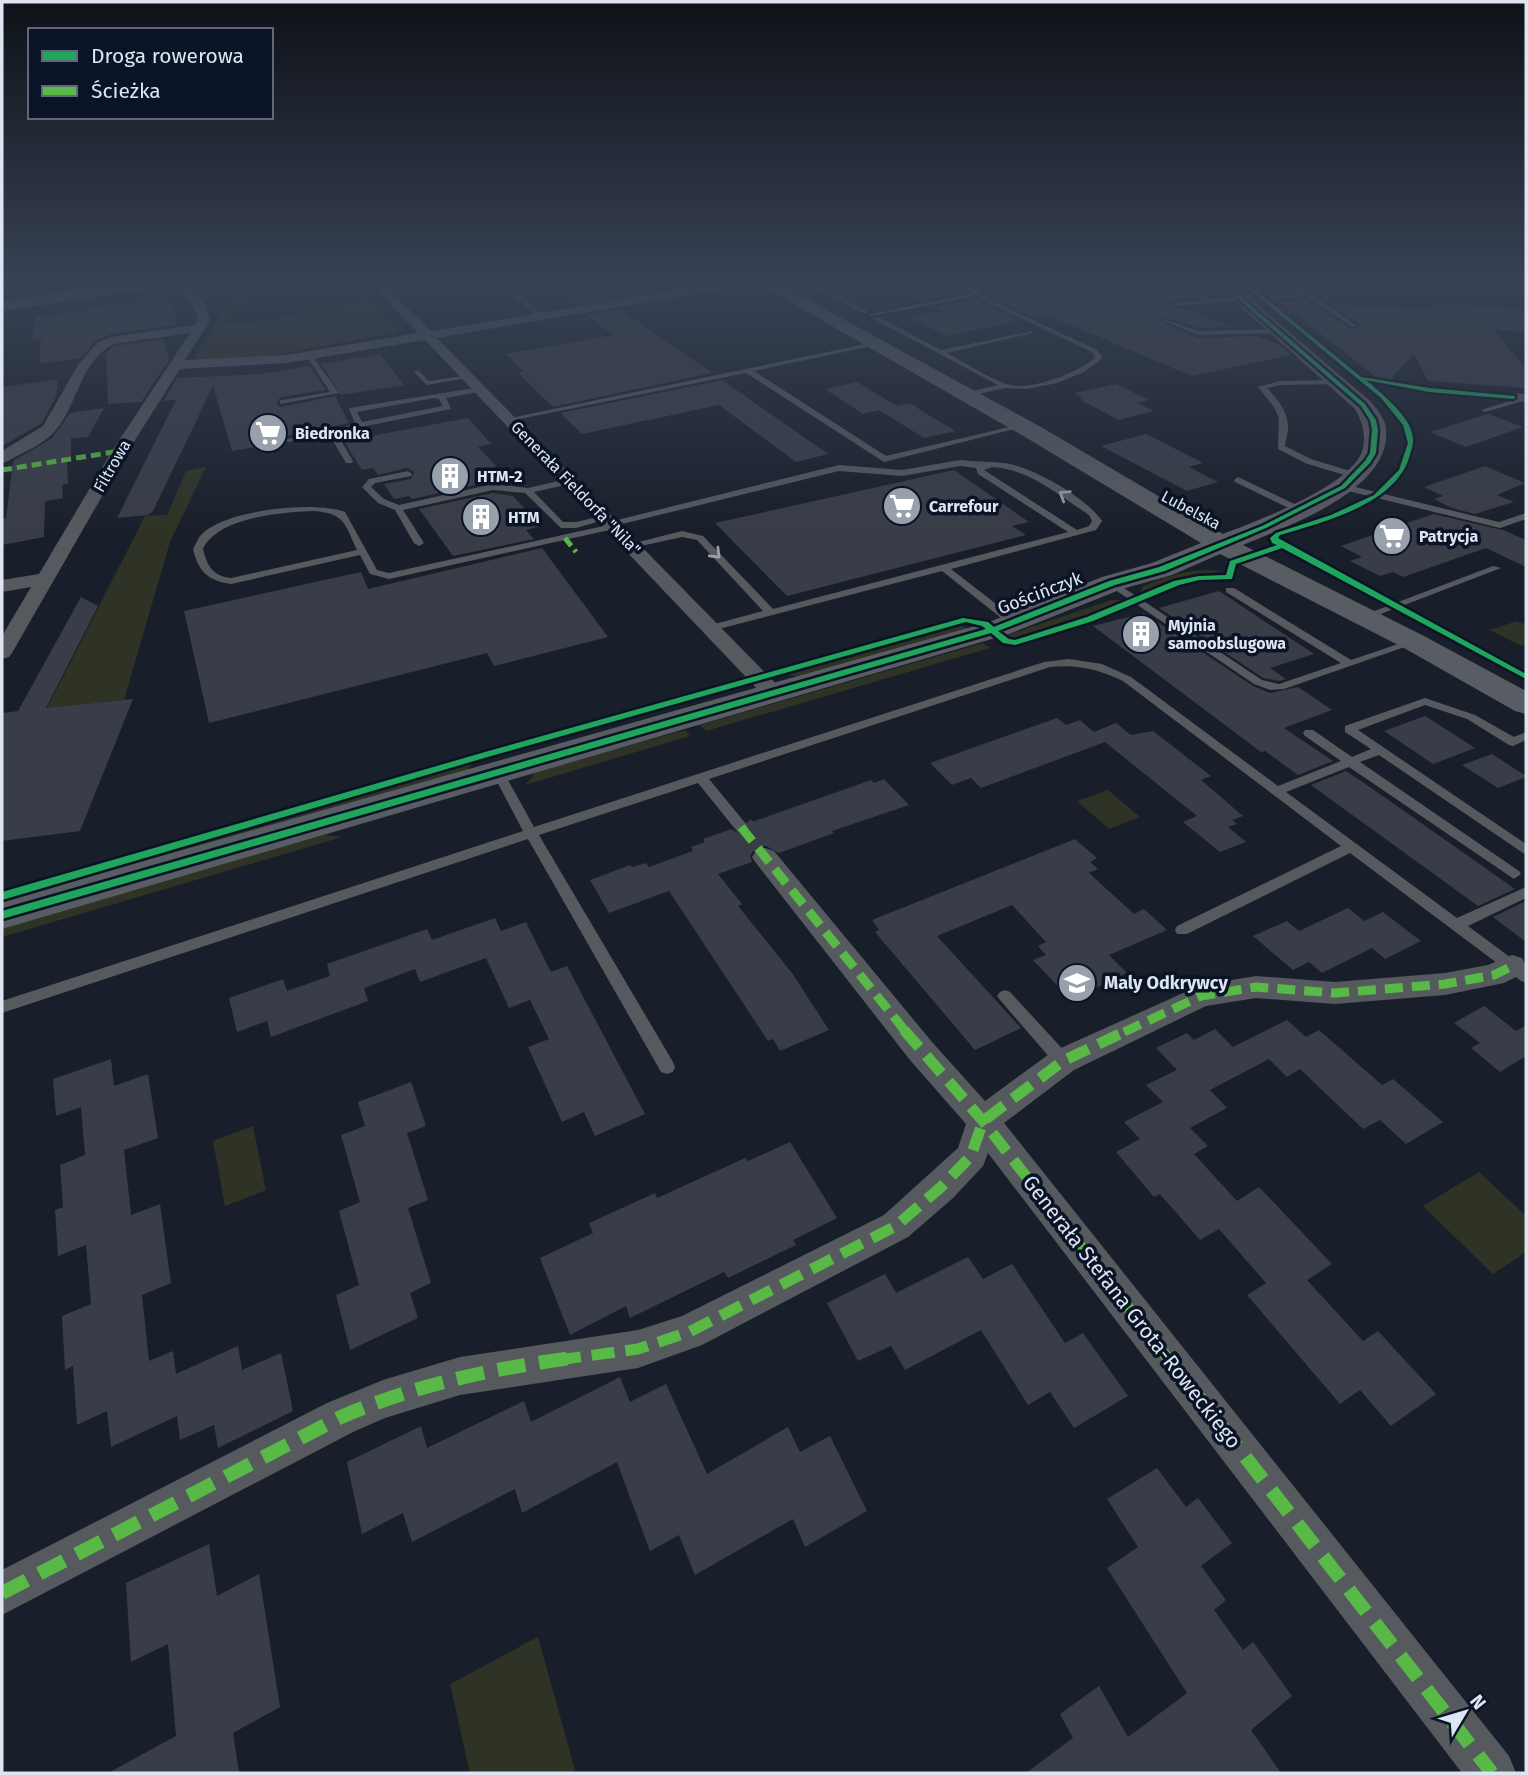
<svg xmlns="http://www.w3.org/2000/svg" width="1528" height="1775" viewBox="0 0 1528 1775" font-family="'Fira Sans',sans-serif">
<rect width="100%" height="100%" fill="#191f2a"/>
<path fill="#2f3325" d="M362,293L397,330L394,333L262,357L196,360L195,357L220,316L237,295L252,294L224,324L264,321L363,301L357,294Z
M206,467L170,542L124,700L47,708L145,516L167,515L186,471Z
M1209,570L1221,571L1181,580L1141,595L1140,593L1142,587C1164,577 1185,570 1209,570Z
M1111,600H1128L1021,639H1010L1005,636Z
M1517,621L1526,625V644L1521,646L1490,630Z
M961,624L967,629L800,676L783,675Z
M983,643L990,648L706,731L700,725Z
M685,730L690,736L525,785L535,773L547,768Z
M475,761L466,771L2,904V898L152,852Z
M1108,790L1140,817L1109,829L1077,801Z
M319,834L342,837L2,937V926Z
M253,1126L266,1190L225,1206L213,1141Z
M1479,1172L1526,1216V1252L1493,1274L1423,1206Z
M538,1637L575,1770L569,1773H470L450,1684Z"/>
<path fill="#393d47" d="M546,284H585L606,299L574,305Z
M944,284L947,286L1020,321L946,336L909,317L942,311L902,292Z
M1124,284H1153L1137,289L1141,294L1168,290L1188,297L1166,302L1176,309L1183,308L1234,327L1199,328L1165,317L1161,319L1163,323L1198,338L1257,336L1279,345L1291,355L1192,376L1047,315L1035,318L995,299L1041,291L1057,298Z
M1303,285H1309L1337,305L1433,309L1429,303L1526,309V332L1494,330L1526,369V388L1428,381L1414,354L1394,375L1392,381L1376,377L1279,301L1306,300L1351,329L1359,327V324Z
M167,292L177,316L176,325L110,334L95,341L81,358L39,364L41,339L31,340L36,316L85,311L87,307L139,303L135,297Z
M620,309L712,373L553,407L518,373L523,371L505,354L613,335L587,315Z
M164,339L169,360L141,402L108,404L106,354L103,355L114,346Z
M380,354L404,385L335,396L349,423L279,438L281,443L232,451L213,386L153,511L148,515L117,518L176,400L163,401L177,378L260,374L310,366L326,390L280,397L277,404L280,407L341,395L321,364Z
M58,379L56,397L41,424L2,446V387Z
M722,380L828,454L796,462L719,405L582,434L560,413Z
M857,382L897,406L863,414L825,389Z
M1116,384L1149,400L1138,403L1154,411L1119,420L1079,399L1083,398L1074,393Z
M910,403L925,413L956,431L924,438L879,410Z
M104,408L88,437L71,438V457H67L68,484L62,485L63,498L45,501L44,537L2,545V518H6L13,461L52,438L70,413Z
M1488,414L1523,427L1466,447L1430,432Z
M468,418L491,444L478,447L496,466L486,475L494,481L412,499L409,496L394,499L384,484L411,479L414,472L407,468L378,475L373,468L362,470L344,441Z
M1146,434L1203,463L1189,467L1218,482L1187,491L1101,446Z
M1485,466L1525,483L1497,495L1514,502L1475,514L1452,508L1434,499L1443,496L1424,487Z
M954,470L1029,522L1012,526L1026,535L787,596L715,523Z
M493,493L513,496L541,526L526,530L534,539L453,556L419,509Z
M1433,514L1503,530L1526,540V567L1486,548L1403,577L1393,572L1380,576L1350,561L1362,557L1341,546Z
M542,548L608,637L494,666L487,653L209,723L184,611L361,572L368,589Z
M1219,591L1314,654L1270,668L1286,679L1279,681L1263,678L1159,608Z
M81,597L98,606L46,708L133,699L80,831L2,841V713L18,711Z
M1144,613L1253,686L1270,693L1298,687L1332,710L1284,728L1333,761L1298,775L1265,751L1261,752L1093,626Z
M1425,716L1475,748L1433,764L1384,731Z
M1057,718L1066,725L1080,720L1094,732L1116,723L1131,735L1153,731L1211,776L1201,780L1243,816L1232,820L1237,824L1228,827L1246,842L1220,852L1183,822L1197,816L1105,742L981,788L971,778L952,785L930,763Z
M1492,754L1526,776V777L1498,788L1462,765Z
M1346,771L1367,785L1515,889L1478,906L1311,785Z
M884,779L909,805L832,831L834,833L779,853L766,846L755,849L750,856L752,862L718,874L742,904L738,906L792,973L829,1030L780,1051L773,1039L768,1041L669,891L609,913L590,880L630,865L632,867L646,863L649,867L693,851L691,847L705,842L703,839L732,829L736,833H746L750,828L749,823L871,780L874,783Z
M1075,839L1097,858L1090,862L1098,869L1089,873L1134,914L1144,909L1167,930L1109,955L1127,973L1071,1000L1033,960L1046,955L1038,946L1046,942L1012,905L937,936L1021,1028L975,1050L875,932L879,930L872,920Z
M1526,901V942L1493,917Z
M1348,908L1364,921L1383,912L1421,941L1385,959L1372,948L1322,973L1309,962L1293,970L1253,936L1287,921L1299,931Z
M495,918L501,931L526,922L551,972L567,966L645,1114L595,1136L584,1112L562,1122L528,1047L549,1039L530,1000L509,1008L486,958L420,982L415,969L364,988L368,1001L271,1037L267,1021L237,1032L229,998L283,979L287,991L330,976L327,964L427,929L432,940Z
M1484,1006L1516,1031L1526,1025V1056L1500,1072L1471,1048L1480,1043L1454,1023Z
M1287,1020L1306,1037L1319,1030L1382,1085L1393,1079L1443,1122L1406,1144L1380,1120L1363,1129L1300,1069L1287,1077L1269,1059L1210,1090L1227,1108L1190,1128L1208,1146L1194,1154L1237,1201L1259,1187L1332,1264L1307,1280L1363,1341L1378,1331L1436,1394L1391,1426L1360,1390L1340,1404L1247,1295L1266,1283L1219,1229L1200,1240L1160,1194L1154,1197L1116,1152L1140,1139L1124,1122L1163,1102L1146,1085L1177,1070L1156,1048L1187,1033L1194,1040L1215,1029L1233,1047Z
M111,1059L114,1086L148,1074L158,1138L124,1150L131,1215L160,1204L171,1283L142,1295L149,1361L173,1351L176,1374L238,1346L242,1370L281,1353L293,1411L218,1448L214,1425L180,1440L177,1416L111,1447L107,1411L77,1425L73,1366L65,1370L62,1316L91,1304L86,1245L58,1256L55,1210L63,1207L60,1165L85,1155L81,1107L56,1116L53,1079Z
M411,1082L426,1126L407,1133L428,1200L408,1208L431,1283L410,1293L418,1318L350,1350L336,1295L359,1285L339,1211L360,1202L341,1135L365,1126L358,1102Z
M790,1142L837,1218L793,1240L796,1245L728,1278L724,1272L630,1318L626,1306L570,1335L540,1258L593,1233L589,1223L655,1193L657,1198L745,1158L748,1161Z
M968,1257L983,1279L1012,1264L1065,1343L1083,1333L1128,1396L1074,1428L1050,1392L1028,1405L981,1330L905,1370L891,1346L858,1361L827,1303L885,1274L896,1293Z
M620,1377L630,1402L666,1384L707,1474L788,1427L800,1452L830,1436L867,1511L805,1547L793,1519L695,1575L679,1535L650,1551L617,1462L522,1513L515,1489L412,1542L403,1513L362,1534L347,1462L421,1426L427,1448L524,1401L531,1422Z
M1157,1468L1186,1507L1198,1498L1232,1543L1201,1566L1226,1600L1214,1610L1243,1650L1253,1642L1292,1696L1251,1730L1281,1773H1026L1073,1738L1060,1714L1099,1686L1128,1737L1187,1693L1107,1568L1138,1547L1107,1499Z
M209,1544L217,1596L259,1574L280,1707L233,1733L239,1773H108L176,1736L168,1644L131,1662L126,1583Z"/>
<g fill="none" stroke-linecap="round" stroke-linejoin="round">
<path stroke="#363d48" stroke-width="26" stroke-dasharray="26 13" stroke-linecap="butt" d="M741,827L765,857"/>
<path fill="#565a5f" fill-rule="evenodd" d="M249,284H255L257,286L254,288Z
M501,284H508L542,315V317H538Z
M808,284H816L941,350L1033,331V333L947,353C966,363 986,377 1006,384C1030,392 1077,373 1095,358L1092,352L948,284H956L1097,350L1103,358L1084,372L1057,383L1027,389L1005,388L965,397V393L998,385Z
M1164,284H1171L1212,299L1235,298L1238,295L1302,293L1291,285L1297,284L1357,326L1352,327L1307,297L1244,299L1241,301L1176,306L1174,303L1203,300L1168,287L1142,292L1139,290Z
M1164,319L1199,331L1277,329L1280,331L1277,333L1198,335L1164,321Z
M875,342L877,345L754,371L886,456L1022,424L1026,426L884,462L746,373L510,421L506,419Z
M310,353L339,393L280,404V400H283L330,392L306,355Z
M418,370L429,381L469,375L473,377L427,385L414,372Z
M1342,380L1343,382L1339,384L1280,385L1267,388C1277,399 1289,412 1288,429C1288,435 1285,440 1285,446L1311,459L1360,474L1361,476L1357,479L1305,463L1278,449L1279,418L1274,407L1258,387L1280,381Z
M481,387L485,389L484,391L446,398L451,409L336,432L353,461L352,463H346L329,434L288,442L284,440L355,424L349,408ZM434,398L439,399L443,406L362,422L357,412Z
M1526,396V400L1485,412L1481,410Z
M960,460C975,462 989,461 1004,463C1031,466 1087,498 1102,521L1096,530L951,569L1018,621V625H1010L942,571L711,631L707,630V626L763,611L697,540L682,537L632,548L627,545L682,531L703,536L773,609L1068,532L978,474L976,468L960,466L902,476L839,471L618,525L614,529L389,579L370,574L360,555L231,584C208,581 198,571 193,549C196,544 198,538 201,535C224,510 315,500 345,512L377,570L389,573L608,525L609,522L839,465L902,470ZM992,467C1029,469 1059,495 1089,515L1092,521L1089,526L1077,530L984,470ZM315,511C346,514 345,525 357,550L231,578C213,576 207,566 203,549C218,517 283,512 315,511Z
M408,471L412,474L411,476L375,483L371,487L384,499L399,505L493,484L528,488L571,478L575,481L574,483L534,492L563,522H576L606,515L611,518L576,528H561L525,493L493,490L403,510L424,543L419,546L414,543L395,510L378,503L362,487L369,479Z
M1238,477L1303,508L1305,510L1297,512L1235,482L1234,480Z
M1343,484L1499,522L1526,513V519L1500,528L1340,489L1339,487Z
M1493,566L1501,568L1373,617H1365L1364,615Z
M1112,580L1262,680L1279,684L1341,663L1226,592V588H1234L1351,660L1410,640H1418L1419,642L1284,689L1270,690L1254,684L1108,585V581Z
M1069,659L1102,664L1131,677L1278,786L1341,761L1305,736L1303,733L1305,730H1313L1352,757L1371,749L1345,732V726L1425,698L1475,715L1514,737L1526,732V740L1513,746L1509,745L1467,719L1425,705L1358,730L1526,844V855L1379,755L1360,762L1519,871L1521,874L1514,879L1349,767L1286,792L1457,918L1526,887V898L1468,926L1526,969V983L1521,981L1350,853L1187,934H1177L1175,930L1177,926L1341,846L1123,681C1099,669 1077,664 1050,667L709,779L746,824L748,827L746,830H736L698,783L539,835L673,1062L675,1067L673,1072L667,1074L661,1072L528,839L2,1013V1001L523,831L492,772L494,769H502L534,827L1044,662Z
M1005,990L1010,992L1069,1056L1071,1061L1069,1066L1063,1068L1057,1066L1000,1000L997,996L1000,992Z"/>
<path fill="#565a5f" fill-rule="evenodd" d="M175,284H187L206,306L210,321L185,360L287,355L418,333L371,284H383L431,331L714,284H741L735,287L437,338L785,693L782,698H766L425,340L287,363L180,369L128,451L12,653L9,657L2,659V636L31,587L2,592V580L39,574L112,451L190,333L113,344C79,363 78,405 55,431C43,445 23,452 8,461L2,463V451L43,426L78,365L97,343L110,337L195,325L198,321L194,307Z
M1513,393L1526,394V402L1508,400L1506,397Z
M765,848L774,851L932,1042L985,1101L1052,1052L1201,985L1256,976L1335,982L1445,973L1488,965L1512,955L1522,958L1526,966L1522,974L1504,983L1445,995L1335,1004L1256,998L1206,1006L1074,1070L1004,1123L1509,1756L1516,1773H1462L988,1153L983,1166L953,1198L908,1237L702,1345L638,1368L460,1395L385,1418L355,1431L2,1615V1570L327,1403L383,1380L460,1357L638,1330L682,1316L884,1215L958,1148L966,1124L910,1060L756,863L752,857L756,851Z"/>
<path fill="#585c63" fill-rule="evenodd" d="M115,284H157L149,289L2,311V301Z
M759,284H779L1041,427L1223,534C1258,521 1343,488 1360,456C1368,441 1363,422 1355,409L1215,284H1233L1370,401C1377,409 1385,418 1386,429C1392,490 1288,526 1243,545L1424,636L1526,691V714L1515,711L1404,648L1220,554L1172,575L1122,589L1009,634L2,929V901L989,622L1102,577L1152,563L1201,543L1025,437Z"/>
<path stroke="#58b947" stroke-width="5" stroke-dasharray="10 5" stroke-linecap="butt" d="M2,470L120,451
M565,538L576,552"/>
<path stroke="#58b947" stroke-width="9" stroke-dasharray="18 9" stroke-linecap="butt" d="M741,827L906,1032
M1124,1032L1201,996L1256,987L1335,993L1445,984L1494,975L1512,966"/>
<path stroke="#58b947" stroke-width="11" stroke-dasharray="23 11" stroke-linecap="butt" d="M904,1030L983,1121L1169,1360
M558,1360L638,1349L689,1332L896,1226L941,1187L971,1156L983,1121L1063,1061L1128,1030"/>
<path stroke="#58b947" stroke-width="14" stroke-dasharray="28 14" stroke-linecap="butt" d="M1168,1358L1492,1773
M2,1593L341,1417C415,1385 491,1369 571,1358"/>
<defs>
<path id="cycleway" d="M958,284H964L981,293L973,297L870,316L868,315L975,293Z
M1221,284H1226L1365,404L1376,420L1378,430L1376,453L1370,463L1345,488L1266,528L1165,571L1115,585L998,631L1009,639L1015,640L1087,617L1174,581L1199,576L1226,575L1230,561L1277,545L1272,543L1270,538L1276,533L1331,515L1374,495L1399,470L1408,443L1403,425L1381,398L1243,284H1248L1361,377L1429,388L1515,396V398L1513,399L1429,392L1366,380C1379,391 1403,411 1410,427C1415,440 1413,445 1409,458C1394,505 1323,522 1280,535L1278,538L1526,674V679L1282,548L1236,564L1232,579L1199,580L1179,585L1093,621L1015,645L1003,643L991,633L2,919V911L986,629L982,626L966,622L491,756L2,900V892L485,752L963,618L988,622L994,627L996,626L1109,581L1159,567L1262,526L1341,486L1365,461L1370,453L1372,430L1370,420L1361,406Z"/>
</defs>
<use href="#cycleway" stroke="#0a1426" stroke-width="5"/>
<use href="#cycleway" fill="#20a55d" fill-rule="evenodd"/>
</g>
<defs><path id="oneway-chevron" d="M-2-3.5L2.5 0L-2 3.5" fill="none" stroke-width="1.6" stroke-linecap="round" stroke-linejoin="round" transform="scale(1.75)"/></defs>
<g stroke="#9aa0a8">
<use href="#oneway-chevron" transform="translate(1064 495) rotate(-148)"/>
<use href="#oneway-chevron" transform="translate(716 554) rotate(45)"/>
</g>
<linearGradient id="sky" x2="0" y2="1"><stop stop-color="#0e1117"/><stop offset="0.53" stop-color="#384255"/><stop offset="1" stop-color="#384255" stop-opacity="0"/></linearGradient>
<rect width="1528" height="533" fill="url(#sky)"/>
<defs>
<symbol id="supermarket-disc" viewBox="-11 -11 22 22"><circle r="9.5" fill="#98a0ac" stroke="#0a1426"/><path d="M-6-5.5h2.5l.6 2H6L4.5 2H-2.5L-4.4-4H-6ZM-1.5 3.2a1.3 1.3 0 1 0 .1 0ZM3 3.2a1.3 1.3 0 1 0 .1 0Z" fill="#fff"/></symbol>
<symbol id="building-disc" viewBox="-11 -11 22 22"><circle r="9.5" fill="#98a0ac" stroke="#0a1426"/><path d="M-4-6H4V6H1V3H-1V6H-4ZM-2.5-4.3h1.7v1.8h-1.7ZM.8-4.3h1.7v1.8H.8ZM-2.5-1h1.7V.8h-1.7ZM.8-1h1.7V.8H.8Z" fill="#fff"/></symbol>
<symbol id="school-disc" viewBox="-11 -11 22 22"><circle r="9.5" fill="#98a0ac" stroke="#0a1426"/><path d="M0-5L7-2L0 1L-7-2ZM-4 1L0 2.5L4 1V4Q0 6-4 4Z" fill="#fff"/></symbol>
</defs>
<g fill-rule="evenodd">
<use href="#supermarket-disc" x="246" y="411" width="44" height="44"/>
<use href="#building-disc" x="428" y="454" width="44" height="44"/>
<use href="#supermarket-disc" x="880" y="484" width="44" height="44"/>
<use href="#building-disc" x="459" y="495" width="44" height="44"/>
<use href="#supermarket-disc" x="1370" y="514" width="44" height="44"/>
<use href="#building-disc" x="1119" y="612" width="44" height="44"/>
<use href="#school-disc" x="1055" y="961" width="44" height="44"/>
</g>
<g text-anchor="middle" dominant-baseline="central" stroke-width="7" stroke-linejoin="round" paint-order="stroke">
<g font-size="16" font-weight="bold" fill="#dde5f2" stroke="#0a1426" text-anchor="start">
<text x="295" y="433">Biedronka</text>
<text x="477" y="476">HTM-2</text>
<text x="929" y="506">Carrefour</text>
<text x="508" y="517">HTM</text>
<text x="1419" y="536">Patrycja</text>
<text x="1168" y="625">Myjnia<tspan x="1168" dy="18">samoobslugowa</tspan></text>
</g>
<g font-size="16" fill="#dde5f2" stroke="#0a1426">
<text transform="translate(112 466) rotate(-60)">Filtrowa</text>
<text transform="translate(576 488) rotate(46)">Generała Fieldorfa "Nila"</text>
<text transform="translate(1191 510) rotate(28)">Lubelska</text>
</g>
<g font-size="18" fill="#dde5f2" stroke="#0a1426">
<text transform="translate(1040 593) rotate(-21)">Gościńczyk</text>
</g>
<g font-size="18" font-weight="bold" fill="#dde5f2" stroke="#0a1426" text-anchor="start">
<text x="1104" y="983">Maly Odkrywcy</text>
</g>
<g font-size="21" fill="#dde5f2" stroke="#0a1426">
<text transform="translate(1132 1312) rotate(52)">Generała Stefana Grota-Roweckiego</text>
</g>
</g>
<rect width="1528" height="1775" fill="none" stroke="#dde5f2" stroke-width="7"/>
<rect x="28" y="28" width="245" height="91" fill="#0a1426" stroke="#5e6878" stroke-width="2"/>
<rect x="42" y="51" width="35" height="10" fill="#20a55d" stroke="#5e6878" stroke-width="2"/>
<text x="91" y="63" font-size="21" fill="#dde5f2">Droga rowerowa</text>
<rect x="42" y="86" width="35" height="10" fill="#58b947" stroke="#5e6878" stroke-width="2"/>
<text x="91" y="98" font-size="21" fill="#dde5f2">Ścieżka</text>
<g transform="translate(1465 1712) rotate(52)" stroke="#0a1426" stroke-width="5" paint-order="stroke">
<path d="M0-5L12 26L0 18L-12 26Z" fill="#dde5f2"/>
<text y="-10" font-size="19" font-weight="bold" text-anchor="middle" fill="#dde5f2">N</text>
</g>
</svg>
